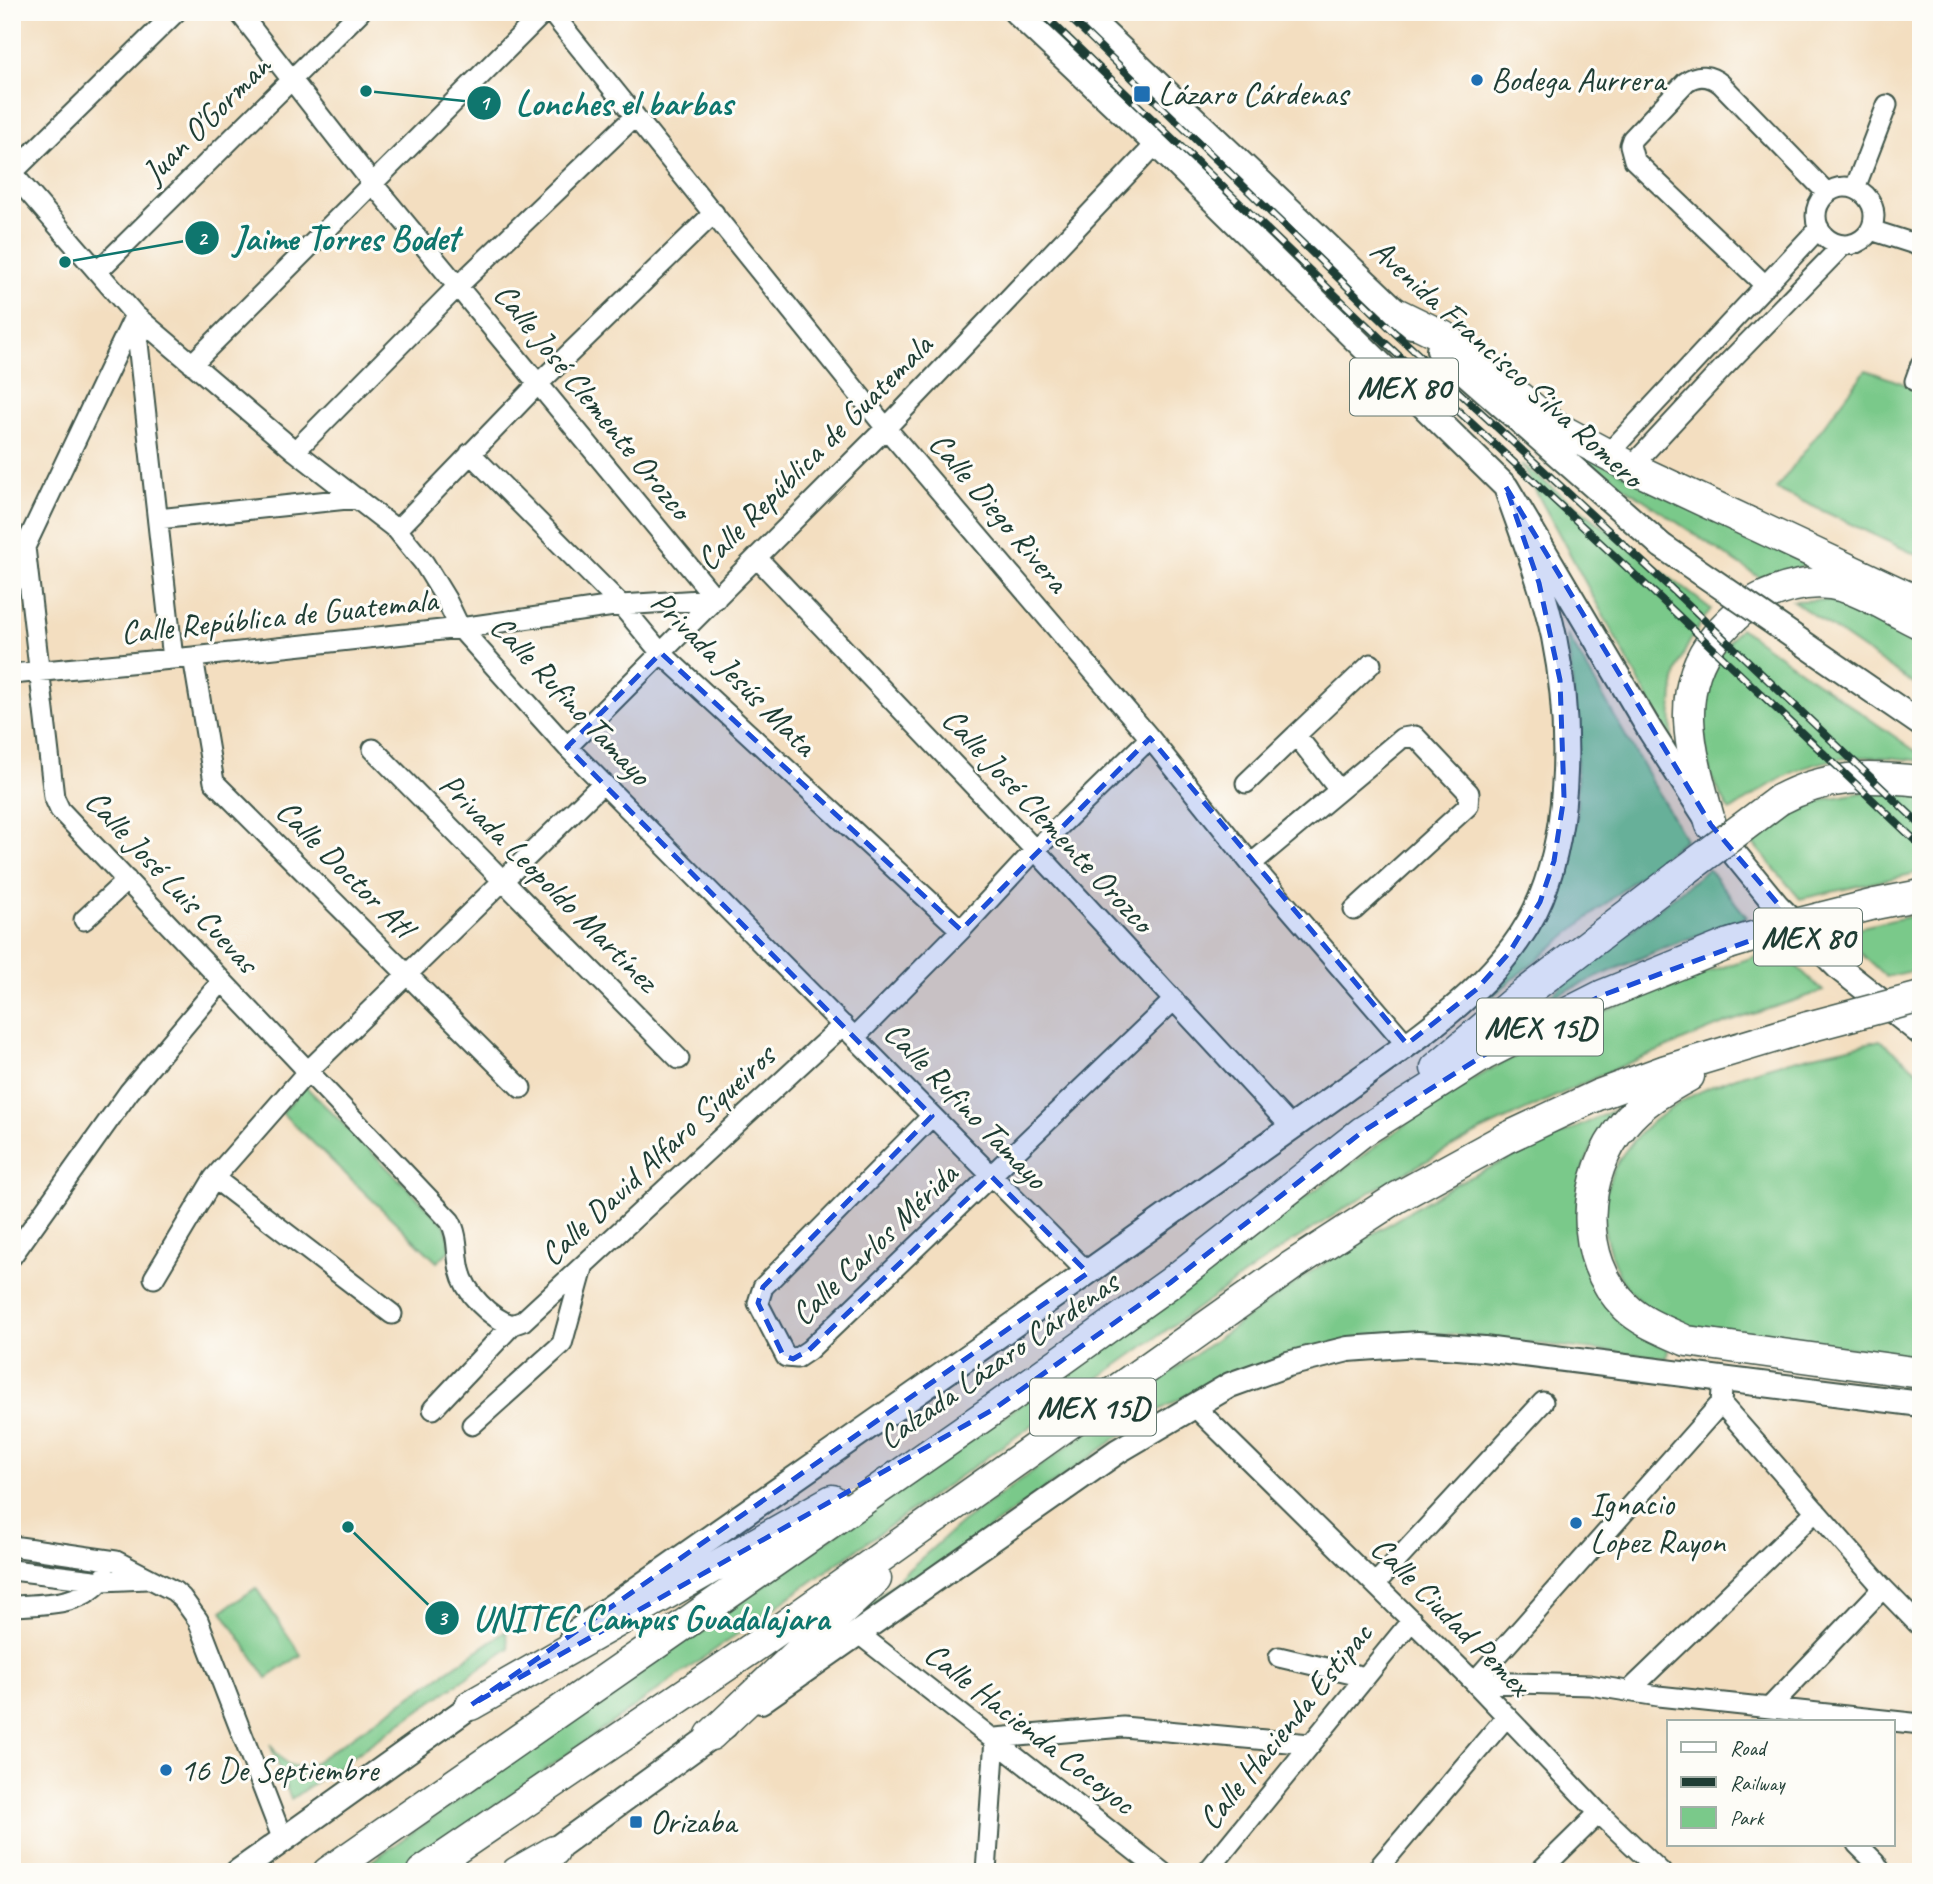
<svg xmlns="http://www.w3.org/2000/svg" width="1933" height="1884" viewBox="0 0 1933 1884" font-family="Caveat,sans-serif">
<rect width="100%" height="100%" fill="#fdfcf7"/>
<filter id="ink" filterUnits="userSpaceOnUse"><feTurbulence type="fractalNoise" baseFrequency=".0143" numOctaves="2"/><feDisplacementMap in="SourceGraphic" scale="14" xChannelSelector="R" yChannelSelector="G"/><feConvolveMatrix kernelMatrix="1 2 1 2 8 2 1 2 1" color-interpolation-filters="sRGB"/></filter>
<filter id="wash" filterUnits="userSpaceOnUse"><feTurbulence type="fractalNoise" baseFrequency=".00686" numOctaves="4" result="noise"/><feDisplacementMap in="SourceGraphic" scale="28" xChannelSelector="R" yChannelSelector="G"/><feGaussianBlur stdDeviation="1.57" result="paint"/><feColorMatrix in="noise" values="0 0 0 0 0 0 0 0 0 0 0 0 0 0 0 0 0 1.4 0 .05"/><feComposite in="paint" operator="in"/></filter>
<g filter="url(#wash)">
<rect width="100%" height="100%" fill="#f3dec0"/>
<path fill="#7ac98a" stroke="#4c835f" stroke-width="2" d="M1866,370L1921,390V557L1776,489Z
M1556,441L1813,564L1760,578Z
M1521,464L1711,609C1676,656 1669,684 1672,742Z
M1827,600L1860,608L1921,635V689L1793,601Z
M1740,628L1921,755V761C1873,754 1825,754 1782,778C1764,788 1747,800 1730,811L1710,775L1699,703L1711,664Z
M1567,634L1685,839L1486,1001L1553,902L1577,817V729Z
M1871,791L1921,794V872L1800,899L1750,840L1787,815L1826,799Z
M1708,869L1747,917L1663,948L1543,1001Z
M1921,914V969L1886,977L1838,932Z
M1778,949L1823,991L1726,1023L1612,1070L1481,1131L1377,1188L1284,1247L401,1872H356L1003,1417L1454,1089L1580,1021L1693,977Z
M1880,1040L1921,1073V1357C1870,1351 1819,1344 1768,1337C1731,1333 1687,1332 1654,1312C1622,1292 1614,1268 1605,1234C1600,1212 1604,1187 1615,1167C1663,1078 1790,1062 1880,1040Z
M305,1086L445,1225L451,1249L437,1262L282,1113Z
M1614,1110L1598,1135L1583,1168L1578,1198L1638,1334L1668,1349L1667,1358L1451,1334H1389L1225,1375L1148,1416L867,1615L863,1610L962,1522L1313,1270L1455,1184Z
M256,1588L301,1655L267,1678L222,1611Z
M506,1631L509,1648L291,1799L270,1744C282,1762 290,1772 312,1764Z"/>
</g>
<g filter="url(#ink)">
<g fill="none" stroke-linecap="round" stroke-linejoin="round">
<defs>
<path id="minor" d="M176,12L12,173L135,315L295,451L397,530L424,563L446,599L460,628L567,747L1088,1273
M239,12L373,184L716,599
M551,12L886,428L1150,738L1251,864L1407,1045
M1816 216a29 29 0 1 1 58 0a29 29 0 1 1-58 0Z
M1855,188L1887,105
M1871,230L1921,246
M98,271L360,12
M1766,286L1634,160L1630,145L1632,139L1686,82C1698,73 1710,75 1721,84L1826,192
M135,315L25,547L54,797L60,810L450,1221C459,1236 456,1254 460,1270C465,1293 490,1318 512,1325
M135,316L173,659
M192,364L544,12
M1915,381L1921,364
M295,451L458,286L635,116
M470,453L621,605L661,653L961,930
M1607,455L1819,228
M1631,467L1724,367L1843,245
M158,519L357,498
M397,530L537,385L714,213
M757,558L1035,850L1291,1127
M193,657L214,782L521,1088
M12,674L193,657L460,628L621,605L716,599
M567,747L886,428L1156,144
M373,749L679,1059
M1246,783L1296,735
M1339,790L1296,735L1371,664
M1251,864L1402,738L1415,736L1469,793L1468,806L1354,910
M84,920L127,880
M855,1037L961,930L1035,850L1150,738
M932,1116L763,1287L758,1303L786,1357L797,1358L809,1350L1174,1000
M214,1178L392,1314
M12,1256L129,1092L222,981
M154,1278L214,1178L308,1071L603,783
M1722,1390L1721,1403L1883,1588L1921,1627
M1194,1406L1474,1682L1599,1813L1661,1872
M433,1409L512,1325L523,1321L843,1025
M472,1425L562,1344L583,1268
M12,1546L116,1561L174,1591L182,1598L198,1620L283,1840
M12,1570L102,1581L147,1579
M1375,1584L1543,1402
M12,1606C45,1604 84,1606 105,1576
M859,1634L1162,1872
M1279,1657L1365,1677
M1474,1682L1590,1685L1658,1696L1921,1724
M1474,1682L1721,1403
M1629,1691L1816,1511
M1769,1708L1883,1588
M1857,1844L1875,1862L1881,1872
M986,1872L995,1738L1123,1727L1310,1744
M1207,1872L1412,1620
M1375,1872L1507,1716
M1539,1872L1599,1813"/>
<path id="major" d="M1016,12L1156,144L1506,487L1651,732L1711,825L1777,906L1840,969L1921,1033
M1082,12L1412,326
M1439,350L1662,546
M573,1634C776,1491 980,1350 1181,1206C1235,1168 1289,1129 1343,1091C1414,1039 1507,982 1541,898C1572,821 1570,717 1554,637C1543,586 1523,536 1506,487
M761,1701L1118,1451L1230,1385L1288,1364L1348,1349L1418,1344L1484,1349L1921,1404
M539,1861L725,1726
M238,1872L486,1695"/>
<path id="highway" d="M1398,314L1443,336L1556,427L1631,467L1921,603
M1779,800C1827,774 1869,776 1921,781
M1711,825C1694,762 1669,693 1716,636C1729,621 1743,607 1761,598C1786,586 1815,578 1844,587C1869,594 1897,613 1921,624
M1875,904L1921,895
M1436,1068L1511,1004L1678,876
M1689,1076C1665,1089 1641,1103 1624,1124C1582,1174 1576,1258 1626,1307C1642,1323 1666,1331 1687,1341L1921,1373
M471,1705L832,1500
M711,1735L876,1579
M328,1872L994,1409L1170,1283L1362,1132L1484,1055L1603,995L1729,944
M422,1872L760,1643L1290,1267L1398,1197L1504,1139L1598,1095L1666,1070L1808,1027
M517,1872L554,1851"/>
</defs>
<use href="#minor" stroke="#3f5549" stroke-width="23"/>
<use href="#major" stroke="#3f5549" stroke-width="28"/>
<use href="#highway" stroke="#3f5549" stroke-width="33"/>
<use href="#minor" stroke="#fff" stroke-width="19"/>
<use href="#major" stroke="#fff" stroke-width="24"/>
<use href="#highway" stroke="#fff" stroke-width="30"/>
<defs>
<path id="rail" d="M1041,12L1384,342L1663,601L1921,846
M1064,12L1394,332L1676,593L1921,825"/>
</defs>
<use href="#rail" stroke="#1f3d34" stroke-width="8"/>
<use href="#rail" stroke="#fdfcf7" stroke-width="5" stroke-dasharray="16" stroke-linecap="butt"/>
<defs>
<path id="major-bridge" d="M1662,546L1921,724"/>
<path id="highway-bridge" d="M1678,876L1779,800
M1729,944L1796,924L1875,904
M1808,1027L1921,997"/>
</defs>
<use href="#major-bridge" stroke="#3f5549" stroke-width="28" stroke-linecap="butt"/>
<use href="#highway-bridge" stroke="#3f5549" stroke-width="33" stroke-linecap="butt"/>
<use href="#major-bridge" stroke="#fff" stroke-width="24"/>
<use href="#highway-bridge" stroke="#fff" stroke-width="30"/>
</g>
</g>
<path fill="#1d4ed8" fill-opacity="0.2" stroke="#1d4ed8" stroke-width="5" stroke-dasharray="14 9" stroke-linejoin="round" d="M1506,487L1711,825L1795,924L1603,995L1484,1055L1362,1132L1170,1283L994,1409L471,1705L1088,1273L991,1176L809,1350L793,1359L783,1355L758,1303L763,1287L932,1116L567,747L661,653L961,930L1150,738L1407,1044L1477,989L1509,953L1540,902L1554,861L1564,797L1560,680L1539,583Z"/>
<g fill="#1f6fb2" stroke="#fdfcf7" stroke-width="2.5">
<circle cx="1477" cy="80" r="7"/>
<rect x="1133" y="85" width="18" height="18" rx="3.5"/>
<circle cx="1576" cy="1523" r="7"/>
<circle cx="166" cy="1770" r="7"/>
<rect x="629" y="1815" width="14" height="14" rx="3.5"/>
</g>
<g text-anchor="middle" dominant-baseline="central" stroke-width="6" stroke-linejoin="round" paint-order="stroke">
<g fill="#fdfcf7" stroke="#62766e" stroke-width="2">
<rect x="1350" y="358.5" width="108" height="57" rx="5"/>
<rect x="1754" y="908.5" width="108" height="57" rx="5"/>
<rect x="1477" y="998.5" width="126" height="57" rx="5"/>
<rect x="1030" y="1378.5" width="126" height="57" rx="5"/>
</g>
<g font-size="32" font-weight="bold" fill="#1f3d34">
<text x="1404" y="387">MEX 80</text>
<text x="1808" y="937">MEX 80</text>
<text x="1540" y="1027">MEX 15D</text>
<text x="1093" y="1407">MEX 15D</text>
</g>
<g font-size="33" fill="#1f3d34" stroke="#fdfcf7" text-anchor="start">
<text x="1491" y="80">Bodega Aurrera</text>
<text x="1158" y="94">Lázaro Cárdenas</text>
<text x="1590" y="1504">Ignacio<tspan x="1590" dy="38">Lopez Rayon</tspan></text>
<text x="180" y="1770">16 De Septiembre</text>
<text x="650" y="1822">Orizaba</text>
</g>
<g font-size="33" fill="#1f3d34" stroke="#fdfcf7">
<text transform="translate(206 119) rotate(-45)">Juan O'Gorman</text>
<text transform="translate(1507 363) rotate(42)">Avenida Francisco Silva Romero</text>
<text transform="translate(593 401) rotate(51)">Calle José Clemente Orozco</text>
<text transform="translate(814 452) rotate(-45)">Calle República de Guatemala</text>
<text transform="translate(999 512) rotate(50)">Calle Diego Rivera</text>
<text transform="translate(279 616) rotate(-6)">Calle República de Guatemala</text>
<text transform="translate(734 673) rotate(45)">Privada Jesús Mata</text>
<text transform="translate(571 700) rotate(47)">Calle Rufino Tamayo</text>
<text transform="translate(1048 820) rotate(47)">Calle José Clemente Orozco</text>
<text transform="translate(345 868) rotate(45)">Calle Doctor Atl</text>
<text transform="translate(172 881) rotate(47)">Calle José Luis Cuevas</text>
<text transform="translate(549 882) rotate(45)">Privada Leopoldo Martínez</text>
<text transform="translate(966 1105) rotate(46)">Calle Rufino Tamayo</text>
<text transform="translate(657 1155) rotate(-43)">Calle David Alfaro Siqueiros</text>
<text transform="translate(874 1244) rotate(-44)">Calle Carlos Mérida</text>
<text transform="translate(998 1360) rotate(-35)">Calzada Lázaro Cárdenas</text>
<text transform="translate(1451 1616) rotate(45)">Calle Ciudad Pemex</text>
<text transform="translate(1285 1726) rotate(-51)">Calle Hacienda Estipac</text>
<text transform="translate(1030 1728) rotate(38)">Calle Hacienda Cocoyoc</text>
</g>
</g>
<path fill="none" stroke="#0f766e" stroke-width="2.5" d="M366 91L484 103M65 262L202 238M348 1527L442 1618"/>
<g fill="#0f766e" stroke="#fdfcf7" stroke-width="2.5">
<circle cx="366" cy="91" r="7"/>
<circle cx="65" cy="262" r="7"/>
<circle cx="348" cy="1527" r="7"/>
<circle cx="484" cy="103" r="18"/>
<circle cx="202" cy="238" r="18"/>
<circle cx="442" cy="1618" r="18"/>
</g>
<g font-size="21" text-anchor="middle" font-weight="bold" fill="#fff">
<text x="484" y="110">1</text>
<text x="202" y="245">2</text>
<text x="442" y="1625">3</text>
</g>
<g font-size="35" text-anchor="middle" font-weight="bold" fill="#0f766e" stroke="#fdfcf7" stroke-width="6" stroke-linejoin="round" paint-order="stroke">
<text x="624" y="115">Lonches el barbas</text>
<text x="346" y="250">Jaime Torres Bodet</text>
<text x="651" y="1630">UNITEC Campus Guadalajara</text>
</g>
<rect width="1933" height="1884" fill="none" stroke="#fdfcf7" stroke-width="42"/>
<rect x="1667" y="1720" width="228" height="126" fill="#fdfcf7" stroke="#a4b0a9" stroke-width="2"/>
<rect x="1681" y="1742" width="35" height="10" fill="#ffffff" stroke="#a4b0a9" stroke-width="2"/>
<text x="1730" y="1755" font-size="21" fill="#1f3d34">Road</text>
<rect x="1681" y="1777" width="35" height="10" fill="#1f3d34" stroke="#a4b0a9" stroke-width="2"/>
<text x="1730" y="1790" font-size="21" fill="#1f3d34">Railway</text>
<rect x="1681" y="1807" width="35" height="21" fill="#7ac98a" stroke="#a4b0a9" stroke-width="2"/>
<text x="1730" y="1825" font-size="21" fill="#1f3d34">Park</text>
</svg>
